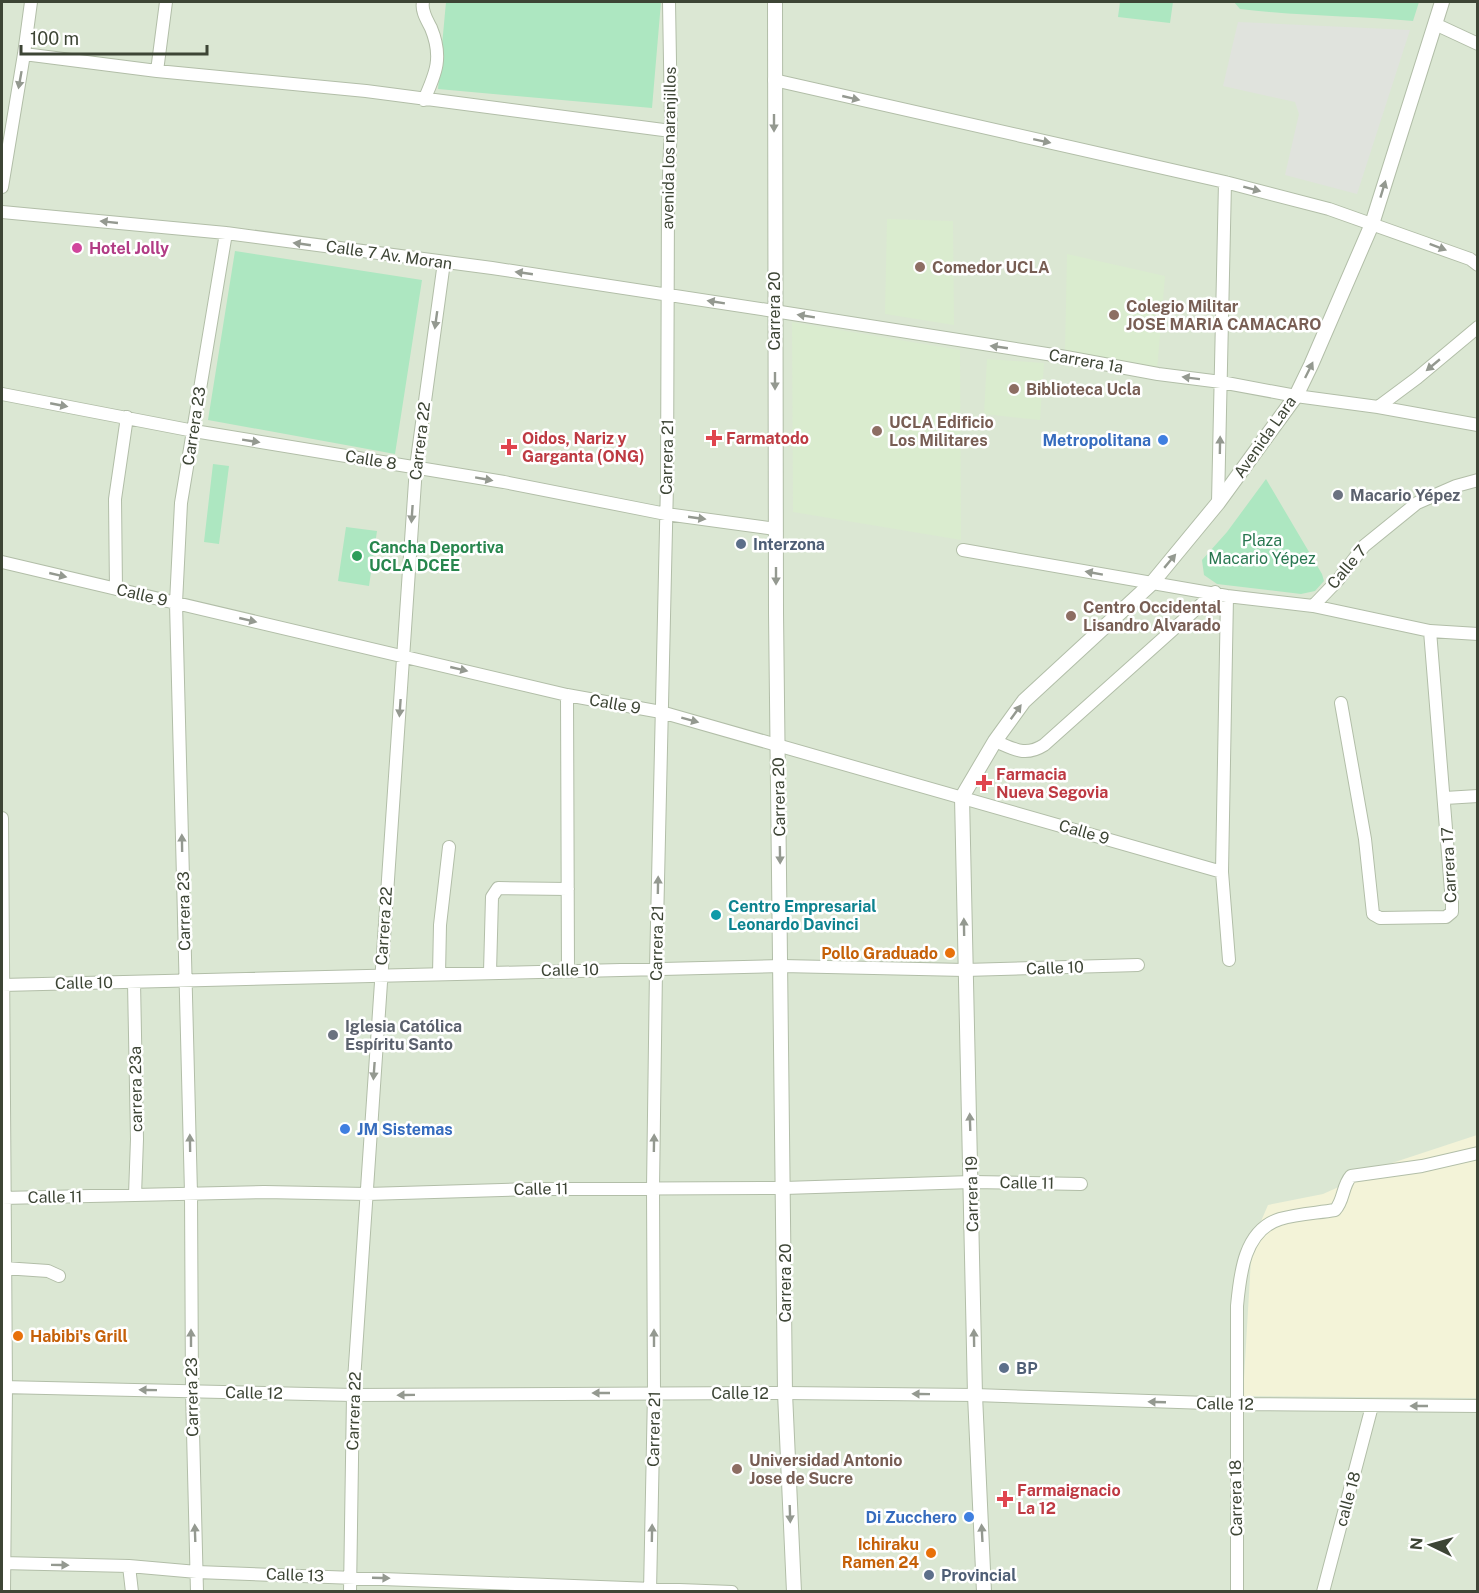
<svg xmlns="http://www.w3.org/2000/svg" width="1479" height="1593" viewBox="0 0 1479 1593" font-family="'Public Sans',sans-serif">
<rect width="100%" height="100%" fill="#ebf3e5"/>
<path fill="#dbe7d3" d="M2,2H1477V1591H2Z"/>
<path fill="#daeccf" d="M887,219L953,221L954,325L885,314Z
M1067,254L1165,276L1157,370L1065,353Z
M792,322L960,350L961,540L793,512Z
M987,359L1044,363L1040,420L984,414Z"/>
<path fill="#f3f3d8" d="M1477,1135V1398L1243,1396L1252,1242L1268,1205L1323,1194L1392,1163Z"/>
<path fill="#ade7c1" d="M446,2H661L652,108L438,89Z
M1120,2H1173L1170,23L1118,17Z
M1234,2H1419L1413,21C1355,16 1298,16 1240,9Z
M235,251L422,280L395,454L208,420Z
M213,464L229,466L219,544L204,542Z
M1266,479L1322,574L1324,581L1315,591L1301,594L1217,584L1204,575L1202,560L1227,532Z
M346,527L377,531L369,586L338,581Z"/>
<path fill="#e0e3dd" d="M1238,22L1410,30L1357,194L1285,175L1299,114L1295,102L1223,86Z"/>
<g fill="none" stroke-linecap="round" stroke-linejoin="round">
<defs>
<path id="minor" d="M423,2C421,11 427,20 431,28C443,57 436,73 424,100
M1435,24L1478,44
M24,54L157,71L366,91L671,131
M157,71L166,2
M774,80L1225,182L1329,209L1470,259L1478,265
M2,187L24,54L31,2
M2,212L226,233L492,268L774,311L1066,357L1158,374L1221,382L1296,396L1378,407L1417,378L1478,327
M2,394L194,431L504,482L666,514L776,529
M1378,407L1478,425
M1218,503L1225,182
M963,550L1227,596L1313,606L1430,631L1478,634
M2,562L567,695L661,712L1222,872
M116,589L115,499L127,417
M1227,596L1222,872L1229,960
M1313,606L1338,580L1364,546L1417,503L1456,486L1478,480
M567,695L568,970
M1341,703L1365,839L1373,914L1380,918L1446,917L1452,912V903L1430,631
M995,741C1014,749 1025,757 1044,745L1215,592
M1445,798L1478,796
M2,818L6,1387L4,1592
M490,972L492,897L498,888L568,889
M439,974L440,925L449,847
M134,982L137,1139L135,1195
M2,985L782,966L965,970L1138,965
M2,1198L264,1192L367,1194L532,1189L784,1188L972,1182L1081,1184
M4,1268L48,1271L59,1276
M2,1387L353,1395L785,1393L975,1395L1237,1404L1478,1406
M2,1563L129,1566L197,1572L732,1592
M129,1566L132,1592
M197,1592L192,1391L191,1193L176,603L181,503L226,233
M350,1592L353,1395L416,467L444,262
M650,1592L654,1393L653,1188L656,969L667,484L668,202L671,121L669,2
M1237,1592V1306C1240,1274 1244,1230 1280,1219C1297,1214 1317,1213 1335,1210C1344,1201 1342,1186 1351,1176L1422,1166L1478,1153
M1323,1592L1372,1406"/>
<path id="tertiary" d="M775,2L776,613L785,1393L794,1592
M984,1592L975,1395L962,797L995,741L1024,701L1152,583L1218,503L1296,396L1311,365L1372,224L1442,2"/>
</defs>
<use href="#minor" stroke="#b2bea8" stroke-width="14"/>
<use href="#tertiary" stroke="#b2bea8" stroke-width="16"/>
<use href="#minor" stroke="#fff" stroke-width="12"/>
<use href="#tertiary" stroke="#fff" stroke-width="14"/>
</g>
<defs><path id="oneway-solid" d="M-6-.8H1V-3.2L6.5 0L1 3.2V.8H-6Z" transform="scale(1.5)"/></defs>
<g fill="#949990">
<use href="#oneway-solid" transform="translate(20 80) rotate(100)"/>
<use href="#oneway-solid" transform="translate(851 98) rotate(13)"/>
<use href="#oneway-solid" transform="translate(774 123) rotate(90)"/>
<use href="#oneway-solid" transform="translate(1042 141) rotate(12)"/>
<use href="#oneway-solid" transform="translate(1252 189) rotate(15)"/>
<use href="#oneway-solid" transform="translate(1383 189) rotate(-73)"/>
<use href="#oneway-solid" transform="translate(109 222) rotate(-174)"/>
<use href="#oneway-solid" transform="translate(302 244) rotate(-172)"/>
<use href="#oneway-solid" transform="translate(1438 247) rotate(21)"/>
<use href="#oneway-solid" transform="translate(524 273) rotate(-172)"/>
<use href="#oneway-solid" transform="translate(716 302) rotate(-171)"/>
<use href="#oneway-solid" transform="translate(806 316) rotate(-171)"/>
<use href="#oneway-solid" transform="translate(436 320) rotate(98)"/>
<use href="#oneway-solid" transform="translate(999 347) rotate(-172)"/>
<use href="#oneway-solid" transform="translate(1433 365) rotate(140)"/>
<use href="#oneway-solid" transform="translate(1309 370) rotate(-64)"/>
<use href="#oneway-solid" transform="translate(1191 378) rotate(-173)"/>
<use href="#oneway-solid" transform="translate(775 381) rotate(90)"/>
<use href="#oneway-solid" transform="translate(59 405) rotate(11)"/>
<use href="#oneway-solid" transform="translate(251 441) rotate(9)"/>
<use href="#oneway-solid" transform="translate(1220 445) rotate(-89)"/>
<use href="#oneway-solid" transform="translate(484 479) rotate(10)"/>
<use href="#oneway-solid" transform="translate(412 514) rotate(94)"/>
<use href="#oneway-solid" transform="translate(697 518) rotate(8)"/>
<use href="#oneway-solid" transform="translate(1170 561) rotate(-50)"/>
<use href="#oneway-solid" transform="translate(1094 573) rotate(-170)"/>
<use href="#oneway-solid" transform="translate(58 575) rotate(13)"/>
<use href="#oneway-solid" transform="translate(776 576) rotate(90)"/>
<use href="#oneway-solid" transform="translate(248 620) rotate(13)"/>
<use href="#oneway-solid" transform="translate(459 669) rotate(13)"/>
<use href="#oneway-solid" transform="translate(400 708) rotate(94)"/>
<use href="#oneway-solid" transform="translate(1016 712) rotate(-54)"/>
<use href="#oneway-solid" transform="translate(690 720) rotate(15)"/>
<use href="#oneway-solid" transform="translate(182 843) rotate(-91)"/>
<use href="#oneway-solid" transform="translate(780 855) rotate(89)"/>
<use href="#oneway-solid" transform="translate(658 885) rotate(-89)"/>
<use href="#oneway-solid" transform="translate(964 927) rotate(-91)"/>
<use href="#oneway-solid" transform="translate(374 1071) rotate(94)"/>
<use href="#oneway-solid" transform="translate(970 1122) rotate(-92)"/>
<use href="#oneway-solid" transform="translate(190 1143) rotate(-91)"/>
<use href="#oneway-solid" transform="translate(654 1143) rotate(-89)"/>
<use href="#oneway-solid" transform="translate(191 1338) rotate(-90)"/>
<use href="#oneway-solid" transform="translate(654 1338) rotate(-90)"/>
<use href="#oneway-solid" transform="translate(974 1338) rotate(-91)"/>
<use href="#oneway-solid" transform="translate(148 1390) rotate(-179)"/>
<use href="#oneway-solid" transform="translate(601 1393) rotate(180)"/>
<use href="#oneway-solid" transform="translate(921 1394) rotate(-179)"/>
<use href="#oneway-solid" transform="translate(406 1395) rotate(179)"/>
<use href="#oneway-solid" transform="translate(1157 1402) rotate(-178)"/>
<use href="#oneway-solid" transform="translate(1419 1406) rotate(180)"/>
<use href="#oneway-solid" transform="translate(790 1514) rotate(88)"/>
<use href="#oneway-solid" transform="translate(195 1533) rotate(-92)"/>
<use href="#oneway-solid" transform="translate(652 1533) rotate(-89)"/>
<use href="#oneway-solid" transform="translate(982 1533) rotate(-93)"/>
<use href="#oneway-solid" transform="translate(60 1565) rotate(1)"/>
<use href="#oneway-solid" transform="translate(381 1578) rotate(2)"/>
</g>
<circle fill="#d1479c" stroke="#fff" stroke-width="2" cx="77" cy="248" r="6"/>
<g fill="#8d6e63" stroke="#fff" stroke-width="2">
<circle cx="920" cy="267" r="6"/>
<circle cx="1114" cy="315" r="6"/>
<circle cx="1014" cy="389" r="6"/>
<circle cx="877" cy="431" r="6"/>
<circle cx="1071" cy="616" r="6"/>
<circle cx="737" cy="1469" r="6"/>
</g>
<g fill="#e0444e" stroke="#fff" stroke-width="2">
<path d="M711 429h6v6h6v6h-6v6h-6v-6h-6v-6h6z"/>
<path d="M506 438h6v6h6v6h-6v6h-6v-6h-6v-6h6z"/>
<path d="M981 774h6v6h6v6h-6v6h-6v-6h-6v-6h6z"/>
<path d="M1002 1490h6v6h6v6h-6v6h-6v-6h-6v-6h6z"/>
</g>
<g fill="#3f7fe0" stroke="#fff" stroke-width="2">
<circle cx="1163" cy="440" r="6"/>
<circle cx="345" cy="1129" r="6"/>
<circle cx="969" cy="1517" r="6"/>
</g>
<g fill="#6b7280" stroke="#fff" stroke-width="2">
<circle cx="1338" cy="495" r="6"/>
<circle cx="333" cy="1035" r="6"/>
</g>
<g fill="#5c6f8a" stroke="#fff" stroke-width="2">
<circle cx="741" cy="544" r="6"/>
<circle cx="1004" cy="1368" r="6"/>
<circle cx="929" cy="1575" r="6"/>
</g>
<circle fill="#2e9e5b" stroke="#fff" stroke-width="2" cx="357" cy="556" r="6"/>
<circle fill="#0f9aa8" stroke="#fff" stroke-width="2" cx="716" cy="915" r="6"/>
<g fill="#e8710a" stroke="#fff" stroke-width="2">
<circle cx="950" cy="953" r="6"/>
<circle cx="18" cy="1336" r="6"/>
<circle cx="931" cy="1553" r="6"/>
</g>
<g text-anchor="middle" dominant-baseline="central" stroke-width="5" stroke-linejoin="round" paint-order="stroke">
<g font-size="16" fill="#3d4535" stroke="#fff">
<text transform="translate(669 148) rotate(-89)">avenida los naranjillos</text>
<text transform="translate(389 255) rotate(8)">Calle 7 Av. Moran</text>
<text transform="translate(774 311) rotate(-90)">Carrera 20</text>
<text transform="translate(1086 361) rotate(10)">Carrera 1a</text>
<text transform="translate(194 426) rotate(-81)">Carrera 23</text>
<text transform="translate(1265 437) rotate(-55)">Avenida Lara</text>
<text transform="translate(420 441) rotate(-83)">Carrera 22</text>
<text transform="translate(667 457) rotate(-89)">Carrera 21</text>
<text transform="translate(371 460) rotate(9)">Calle 8</text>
<text transform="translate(1347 567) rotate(-50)">Calle 7</text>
<text transform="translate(142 595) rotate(13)">Calle 9</text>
<text transform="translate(615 704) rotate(10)">Calle 9</text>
<text transform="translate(779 797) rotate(-91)">Carrera 20</text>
<text transform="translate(1084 832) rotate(16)">Calle 9</text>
<text transform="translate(1449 865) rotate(-93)">Carrera 17</text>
<text transform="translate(184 911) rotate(-91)">Carrera 23</text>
<text transform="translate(384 926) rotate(-86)">Carrera 22</text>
<text transform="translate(657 943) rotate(-89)">Carrera 21</text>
<text transform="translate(1055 968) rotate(-2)">Calle 10</text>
<text transform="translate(570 970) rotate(-1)">Calle 10</text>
<text transform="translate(84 983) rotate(-1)">Calle 10</text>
<text transform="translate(136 1089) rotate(-91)">carrera 23a</text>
<text transform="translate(1027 1183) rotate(1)">Calle 11</text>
<text transform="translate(541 1189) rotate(-1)">Calle 11</text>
<text transform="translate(972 1194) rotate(-91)">Carrera 19</text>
<text transform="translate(55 1197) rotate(-1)">Calle 11</text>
<text transform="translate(785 1283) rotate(-90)">Carrera 20</text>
<text transform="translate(254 1393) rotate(1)">Calle 12</text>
<text x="740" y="1393">Calle 12</text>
<text transform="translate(192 1397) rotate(-91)">Carrera 23</text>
<text transform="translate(1225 1404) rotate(1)">Calle 12</text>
<text transform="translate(354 1411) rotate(-88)">Carrera 22</text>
<text transform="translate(654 1429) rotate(-89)">Carrera 21</text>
<text transform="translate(1236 1498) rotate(-91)">Carrera 18</text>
<text transform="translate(1348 1499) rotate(-75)">calle 18</text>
<text transform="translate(295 1575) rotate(2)">Calle 13</text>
</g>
<g font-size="16" font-weight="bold" fill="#b23c85" stroke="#fff" text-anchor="start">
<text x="89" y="248">Hotel Jolly</text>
</g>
<g font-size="16" font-weight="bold" fill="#785e54" stroke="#fff" text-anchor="start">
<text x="932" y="267">Comedor UCLA</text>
<text x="1126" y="306">Colegio Militar<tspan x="1126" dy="18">JOSE MARIA CAMACARO</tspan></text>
<text x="1026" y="389">Biblioteca Ucla</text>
<text x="889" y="422">UCLA Edificio<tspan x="889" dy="18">Los Militares</tspan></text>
<text x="1083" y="607">Centro Occidental<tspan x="1083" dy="18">Lisandro Alvarado</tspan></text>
<text x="749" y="1460">Universidad Antonio<tspan x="749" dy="18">Jose de Sucre</tspan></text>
</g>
<g font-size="16" font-weight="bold" fill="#be3a42" stroke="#fff" text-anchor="start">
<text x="522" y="438">Oidos, Nariz y<tspan x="522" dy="18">Garganta (ONG)</tspan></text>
<text x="726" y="438">Farmatodo</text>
<text x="996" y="774">Farmacia<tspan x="996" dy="18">Nueva Segovia</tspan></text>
<text x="1017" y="1490">Farmaignacio<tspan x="1017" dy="18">La 12</tspan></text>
</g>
<g font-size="16" font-weight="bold" fill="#366cbe" stroke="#fff" text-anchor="end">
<text x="1151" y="440">Metropolitana</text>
<text x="357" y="1129" text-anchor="start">JM Sistemas</text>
<text x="957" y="1517">Di Zucchero</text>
</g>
<g font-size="16" font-weight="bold" fill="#5b616d" stroke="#fff" text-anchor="start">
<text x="1350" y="495">Macario Yépez</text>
<text x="345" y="1026">Iglesia Católica<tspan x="345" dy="18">Espíritu Santo</tspan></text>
</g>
<g font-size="16" fill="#287750" stroke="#fff">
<text x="1262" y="540">Plaza<tspan x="1262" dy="18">Macario Yépez</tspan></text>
</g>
<g font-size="16" font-weight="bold" fill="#4e5e75" stroke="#fff" text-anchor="start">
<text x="753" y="544">Interzona</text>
<text x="1016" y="1368">BP</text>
<text x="941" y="1575">Provincial</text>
</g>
<g font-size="16" font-weight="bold" fill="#27864d" stroke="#fff" text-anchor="start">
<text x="369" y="547">Cancha Deportiva<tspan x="369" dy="18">UCLA DCEE</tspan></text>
</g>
<g font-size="16" font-weight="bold" fill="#0d838f" stroke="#fff" text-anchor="start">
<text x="728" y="906">Centro Empresarial<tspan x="728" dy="18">Leonardo Davinci</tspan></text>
</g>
<g font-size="16" font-weight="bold" fill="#c56008" stroke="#fff" text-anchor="end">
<text x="938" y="953">Pollo Graduado</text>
<text x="30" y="1336" text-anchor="start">Habibi's Grill</text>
<text x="919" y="1544">Ichiraku<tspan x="919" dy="18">Ramen 24</tspan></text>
</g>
</g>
<rect width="1479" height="1593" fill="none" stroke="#3d4535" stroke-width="6"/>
<g transform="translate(1431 1545) rotate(275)" stroke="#ffffff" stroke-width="4.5" paint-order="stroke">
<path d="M0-4.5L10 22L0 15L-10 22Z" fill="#3d4535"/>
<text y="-9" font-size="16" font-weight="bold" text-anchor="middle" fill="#3d4535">N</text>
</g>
<path d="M21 45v9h186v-9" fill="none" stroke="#3d4535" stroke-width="3"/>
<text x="30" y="45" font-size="18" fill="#3d4535" stroke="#ffffff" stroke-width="4.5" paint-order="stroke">100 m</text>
</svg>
